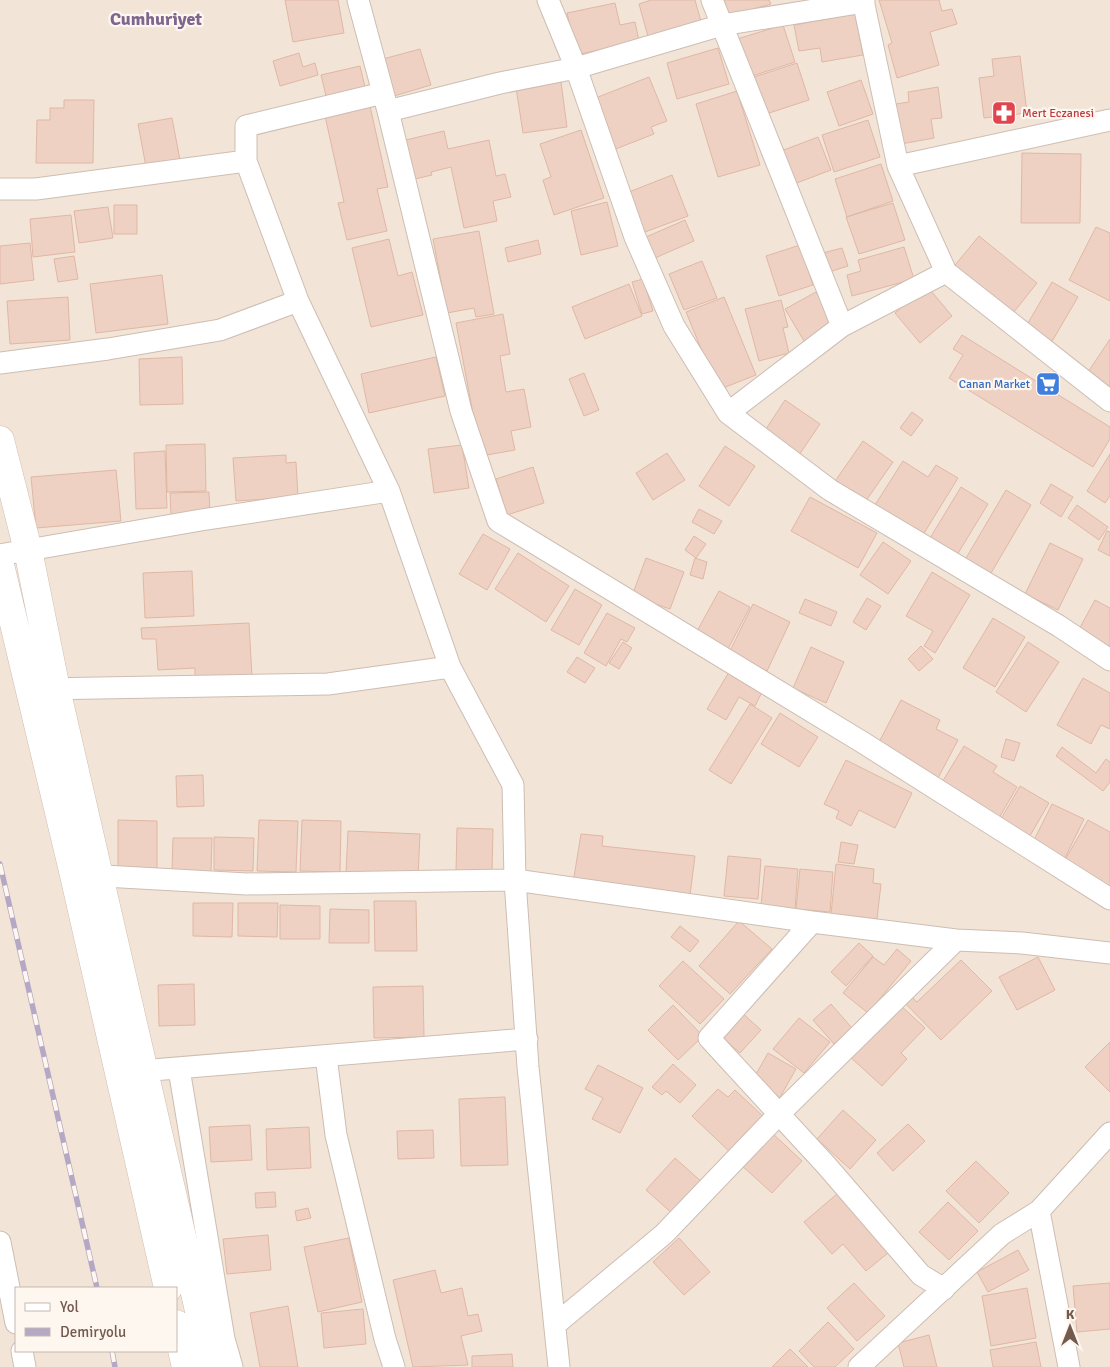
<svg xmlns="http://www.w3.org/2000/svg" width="1110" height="1367" viewBox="0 0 1110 1367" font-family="Signika,sans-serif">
<rect width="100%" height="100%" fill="#fbf3e9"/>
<path fill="#f2e5d8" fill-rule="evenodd" d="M0,0H1110V1367H0ZM16,1288H176V1351H16Z"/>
<path fill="#eed1c3" stroke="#e0b7a4" d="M285,0H338L344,33L293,42Z
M651,0H695L702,25L649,40L639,4Z
M719,0H769L771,4L724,17Z
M879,0H939L942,11L952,9L957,24L930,32L939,65L897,78L888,45L892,43Z
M615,3L620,25L635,22L639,41L576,55L567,13Z
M855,14L863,55L822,62L820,48L799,51L794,25Z
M783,25L795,62L749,77L737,39Z
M718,48L729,84L677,99L667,63Z
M420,49L431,85L394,96L383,59Z
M299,53L303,67L315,63L318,75L280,86L273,61Z
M1020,56L1027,113L984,118L979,78L994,76L992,59Z
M797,63L809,100L763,115L751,78Z
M360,66L365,87L326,96L321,75Z
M649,77L667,121L651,127L654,134L613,150L593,99Z
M861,80L873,114L839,126L827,92Z
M561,82L567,127L523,133L516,88Z
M938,87L942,118L931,119L934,138L901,144L896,104L909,102L908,92Z
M737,91L760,165L718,177L696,104Z
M64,100H94L93,163H36L37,120H50V108H64Z
M370,106L388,187L377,189L387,231L347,240L338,203L344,202L325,116Z
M172,118L180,160L146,167L138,124Z
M868,120L880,157L834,172L822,135Z
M581,130L604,198L554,215L543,180L551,177L540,144Z
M444,131L448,149L489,140L496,176L505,174L511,197L493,201L497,221L464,228L451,167L431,172L432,175L406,181L397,142Z
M818,137L831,170L794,184L781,151Z
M1022,153L1081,154L1080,223H1021Z
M881,164L893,201L847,217L835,179Z
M672,175L688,216L645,232L629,192Z
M607,202L618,246L581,255L571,211Z
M893,203L905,240L859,254L846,217Z
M114,205H137V234H114Z
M108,207L113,238L79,243L74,211Z
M71,215L75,252L33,257L30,219Z
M685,220L694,241L655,258L646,237Z
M1096,227L1110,233V301L1069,280Z
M479,231L494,314L476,317L474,308L447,313L433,239Z
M979,236L1037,283L1010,317L951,270Z
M389,239L398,276L412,272L423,315L371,327L352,248Z
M538,240L541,254L508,262L505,248Z
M30,243L34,280L0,284V246Z
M800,245L813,285L779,296L766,256Z
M904,247L914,279L852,296L847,275L861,271L858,260Z
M842,248L848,266L829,272L823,253Z
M74,256L78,279L58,282L54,259Z
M702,261L717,298L684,310L669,274Z
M162,275L168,324L96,333L90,284Z
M643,279L653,311L642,314L632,282Z
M1052,282L1078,297L1051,343L1025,328Z
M629,284L642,316L585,339L572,307Z
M927,286L952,316L920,343L895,313Z
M816,292L834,323L804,341L785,309Z
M68,297L70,340L10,344L7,301Z
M724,297L756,375L718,390L686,312Z
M781,300L788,327L783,328L789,353L759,361L745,309Z
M503,314L510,354L500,356L506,392L524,389L531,427L511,431L515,450L481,456L456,323Z
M962,335L1110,427V439L1093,467L949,378L963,355L953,349Z
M1110,339V391L1086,375Z
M182,357L183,404L140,405L139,359Z
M436,357L445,396L369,413L361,374Z
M584,373L599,410L584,416L569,379Z
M785,400L820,424L797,458L762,435Z
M912,412L923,420L911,436L900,428Z
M863,441L893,462L863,505L833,484Z
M205,444L206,491L167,492L166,445Z
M462,445L469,488L434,493L428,449Z
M725,446L755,466L729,506L699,486Z
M165,451L167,508L136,509L134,453Z
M667,453L685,480L653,500L636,473Z
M1110,454V496L1105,503L1087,491Z
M286,455V463L296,462L298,497L236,501L233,458Z
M903,461L928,477L936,465L958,478L923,535L875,505Z
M533,467L544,503L507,515L496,479Z
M116,470L121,521L36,528L31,477Z
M1051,484L1073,497L1061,517L1040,503Z
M961,487L988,504L957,555L930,538Z
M1006,490L1031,505L987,580L962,565Z
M209,492L210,513L171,515L170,493Z
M810,497L877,533L858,568L791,531Z
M1077,505L1108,527L1099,540L1068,518Z
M699,509L722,521L714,534L692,522Z
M1107,531L1110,532V556L1098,550Z
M483,534L510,549L487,590L459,574Z
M694,536L706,544L696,558L685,550Z
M883,542L911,561L888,594L860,575Z
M1050,543L1083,559L1058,610L1025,594Z
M518,553L569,586L546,622L495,589Z
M646,558L684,572L670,609L632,596Z
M695,558L707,562L703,579L690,575Z
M192,571L194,616L145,618L143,573Z
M932,572L970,595L935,653L924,646L933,631L906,616Z
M575,589L602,605L579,645L551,630Z
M719,591L750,607L728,649L696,633Z
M867,598L881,606L866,630L853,622Z
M805,599L837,612L831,626L799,613Z
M1095,600L1110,608V652L1077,633Z
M753,604L790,622L767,671L729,653Z
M607,613L635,628L627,642L621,639L606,666L584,653Z
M993,618L1025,637L995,687L963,668Z
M249,623L252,677L195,680V668L158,670L156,639H142L141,628Z
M623,642L632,648L619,669L609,663Z
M1028,642L1059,662L1026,712L996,692Z
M921,646L933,659L919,671L908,659Z
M811,647L844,662L826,703L793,688Z
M577,657L595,668L585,683L567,672Z
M729,672L762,692L755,706L739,697L726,720L707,709Z
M1083,678L1110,693V729L1101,725L1091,744L1057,725Z
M901,700L940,720L936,729L958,740L938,778L877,746Z
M750,704L772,718L731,784L709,770Z
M780,713L818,737L799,767L761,744Z
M1006,739L1020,743L1014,761L1001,757Z
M964,746L997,766L993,772L1017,787L999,818L941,784Z
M1062,747L1096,773L1106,759L1110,762V782L1103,791L1056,756Z
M846,760L912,793L895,828L859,810L851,826L836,818L839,811L824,804Z
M203,775L204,806L177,807L176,776Z
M1020,786L1049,803L1027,841L998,824Z
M1052,804L1084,819L1063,862L1031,846Z
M118,820L157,821V872H118Z
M259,820L298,821L296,872L257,871Z
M302,820L341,821L340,872L300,871Z
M1088,820L1110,832V892L1062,865Z
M457,828L493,829L492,872L456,871Z
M348,831L420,834L418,877L346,873Z
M581,834L603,836L602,846L695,856L690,895L573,883Z
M214,837L254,838L253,871L214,870Z
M173,838H212L211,872L172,871Z
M841,842L858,845L854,864L838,862Z
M728,856L761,859L758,899L724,896Z
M836,864L874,869L873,883L881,884L877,919L831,914Z
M765,866L798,869L795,909L761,905Z
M800,869L833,872L830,912L796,909Z
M374,901H416L417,951H375Z
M193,903H233L232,937L193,936Z
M238,903H278L277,937L238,936Z
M280,905L320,906V939H280Z
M330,909L369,910V943H329Z
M739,921L772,949L730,994L699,966Z
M680,926L699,941L690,952L671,937Z
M859,943L873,956L846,986L831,972Z
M897,949L911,961L868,1013L843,993L873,957L884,965Z
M1038,957L1055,990L1017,1010L999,977Z
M961,960L992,991L941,1040L899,997L905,991L917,1002Z
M683,961L724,999L700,1024L659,986Z
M194,984L195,1025L159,1026L158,985Z
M423,986L424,1037L374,1038L373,987Z
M898,1003L925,1028L901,1053L907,1059L882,1086L848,1055Z
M831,1004L852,1028L834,1044L813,1020Z
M673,1005L703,1036L678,1060L648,1030Z
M740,1011L761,1030L740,1053L719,1035Z
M799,1018L830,1042L804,1073L773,1049Z
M1110,1042V1092L1085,1067Z
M768,1053L796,1069L779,1099L751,1083Z
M673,1064L696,1085L680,1103L666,1091L662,1095L652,1087Z
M598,1065L643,1088L620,1133L592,1119L603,1098L585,1089Z
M718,1089L728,1097L735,1090L767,1120L733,1155L692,1116Z
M505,1097L508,1165L461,1166L459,1099Z
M843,1110L876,1140L850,1169L817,1139Z
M908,1124L925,1141L893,1171L877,1153Z
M250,1125L252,1160L211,1162L209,1127Z
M309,1127L311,1168L267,1170L266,1129Z
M433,1130L434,1158L398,1159L397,1131Z
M771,1132L802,1161L772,1193L740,1164Z
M675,1158L703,1183L674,1215L646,1190Z
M976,1161L1009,1193L979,1223L946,1191Z
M275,1192L276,1207L256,1208L255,1193Z
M837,1194L888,1253L866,1271L843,1244L832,1254L804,1222Z
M948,1202L978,1231L949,1260L919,1232Z
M308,1208L311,1218L297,1221L295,1211Z
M268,1235L271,1270L227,1274L223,1239Z
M349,1238L362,1302L318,1312L304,1247Z
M679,1238L710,1272L684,1295L653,1262Z
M1018,1250L1029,1270L988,1292L977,1272Z
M435,1270L441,1293L462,1288L468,1316L478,1314L482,1331L461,1336L468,1365L413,1367L393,1280Z
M854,1283L885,1316L857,1341L827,1308Z
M1110,1283V1329L1077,1332L1073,1286Z
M1027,1288L1036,1338L991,1346L982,1296Z
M288,1306L298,1367H260L250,1313Z
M363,1309L366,1344L324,1348L321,1313Z
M828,1322L854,1349L835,1367H814L799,1351Z
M929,1335L937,1367H904L898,1343Z
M1036,1342L1041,1367H993L990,1350Z
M790,1349L808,1367H772Z
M512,1354L513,1367H472V1356Z"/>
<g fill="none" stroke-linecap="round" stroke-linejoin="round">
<defs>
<path id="street" d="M358,0L388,111L461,411L498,521L862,742L1110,899
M548,0L576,68L635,237L674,326L728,413L830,490L1059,626L1110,660
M712,0L842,326
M863,0L898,166L946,272L1110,401
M388,111L500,83L576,68L722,25L864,2
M246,161V126L383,93
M898,166L1110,120
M0,189H36L246,161L298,301L389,491L450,667L513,785L515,880L528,1067L559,1367
M0,363L108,349L220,330L298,301
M728,413L842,326L946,272
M0,555L201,520L389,491
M42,689L328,684L450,667
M86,875L247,884L515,880L812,922L709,1038L826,1165L921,1275L944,1289
M956,940L1022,943L1110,953
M326,1056L336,1135L385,1339L394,1367
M179,1069L224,1339L232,1367
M128,1072L527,1039
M0,1242L16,1323
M556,1324L664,1234L779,1114L956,940L812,922
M22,1351L25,1367
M859,1367L1002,1234L1039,1211
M1069,1367L1039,1211L1110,1133"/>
<path id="secondary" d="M0,440L28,550L56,689L212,1367
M0,565L74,875L168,1288
M176,1324L186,1367"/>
</defs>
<use href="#street" stroke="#cebdb2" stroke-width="23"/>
<use href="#secondary" stroke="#d1bcb0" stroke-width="29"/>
<use href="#street" stroke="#fff" stroke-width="21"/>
<use href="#secondary" stroke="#fff" stroke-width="28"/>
<defs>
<path id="rail" d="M0,864L97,1288
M112,1351L115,1367"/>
</defs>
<use href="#rail" stroke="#b5a8c4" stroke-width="5.5"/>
<use href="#rail" stroke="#fef7ef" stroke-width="4" stroke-dasharray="11" stroke-linecap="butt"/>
</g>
<defs>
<symbol id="pharmacy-square" viewBox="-11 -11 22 22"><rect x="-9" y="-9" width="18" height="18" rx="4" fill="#e0444e" stroke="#fef7ef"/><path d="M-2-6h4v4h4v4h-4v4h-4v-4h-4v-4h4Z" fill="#fff"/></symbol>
<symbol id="supermarket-square" viewBox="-11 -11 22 22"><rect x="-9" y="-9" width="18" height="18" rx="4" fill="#3f7fe0" stroke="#fef7ef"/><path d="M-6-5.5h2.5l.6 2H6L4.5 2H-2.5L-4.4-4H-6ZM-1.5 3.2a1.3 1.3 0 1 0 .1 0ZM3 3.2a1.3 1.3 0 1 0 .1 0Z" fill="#fff"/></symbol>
</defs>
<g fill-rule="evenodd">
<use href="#pharmacy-square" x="990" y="99" width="28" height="28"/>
<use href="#supermarket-square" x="1034" y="370" width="28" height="28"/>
</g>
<g text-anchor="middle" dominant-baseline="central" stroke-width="4.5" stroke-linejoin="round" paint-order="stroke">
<g font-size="12" fill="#be3a42" stroke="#fef7ef" text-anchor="start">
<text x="1022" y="113">Mert Eczanesi</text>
</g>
<g font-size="12" fill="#366cbe" stroke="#fef7ef" text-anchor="end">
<text x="1030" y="384">Canan Market</text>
</g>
<g font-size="18" font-weight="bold" fill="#7f668f" stroke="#fef7ef">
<text x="156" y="19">Cumhuriyet</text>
</g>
</g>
<rect x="15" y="1287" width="162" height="65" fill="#fef7ef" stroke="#c7b8af"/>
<rect x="25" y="1303" width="25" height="8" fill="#ffffff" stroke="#c7b8af"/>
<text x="60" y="1312" font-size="15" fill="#74594e">Yol</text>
<rect x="25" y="1328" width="25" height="8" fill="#b5a8c4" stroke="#c7b8af"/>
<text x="60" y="1337" font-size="15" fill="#74594e">Demiryolu</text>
<g transform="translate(1070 1327)" stroke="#fef7ef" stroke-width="4" paint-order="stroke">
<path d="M0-4L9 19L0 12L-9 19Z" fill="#74594e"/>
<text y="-8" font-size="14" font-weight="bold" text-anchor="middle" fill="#74594e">K</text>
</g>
</svg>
